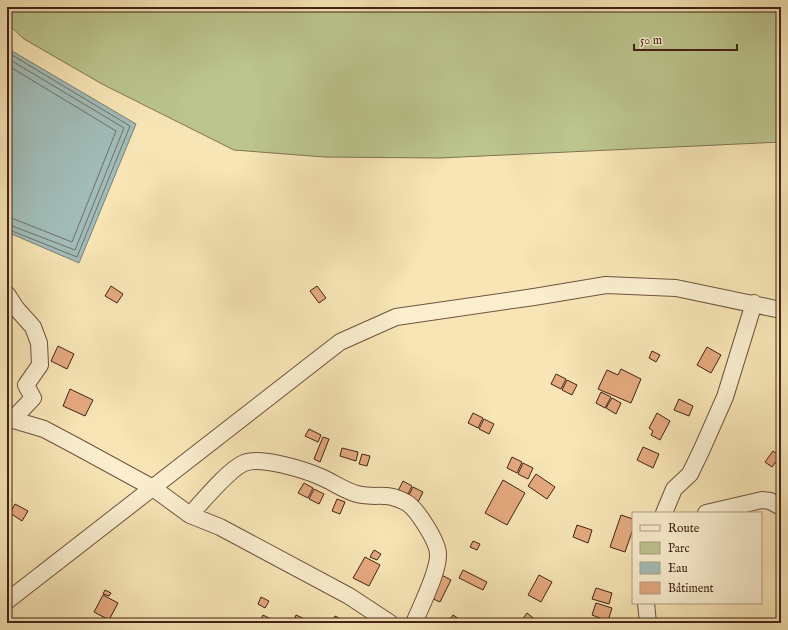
<svg xmlns="http://www.w3.org/2000/svg" width="788" height="630" viewBox="0 0 788 630" font-family="'IM FELL English',serif">
<rect width="100%" height="100%" fill="#f7e5b5"/>
<filter id="stains"><feTurbulence type="fractalNoise" baseFrequency=".005" numOctaves="4"/><feColorMatrix values="0 0 0 0 .2 0 0 0 0 .09 0 0 0 0 .02 0 0 0 .5 -.17"/></filter>
<radialGradient id="worn" r=".72"><stop offset=".6" stop-color="#630" stop-opacity="0"/><stop offset="1" stop-color="#630" stop-opacity=".3"/></radialGradient>
<path fill="#bcc58e" stroke="#7f7452" d="M7,7H781V142L440,158L324,157L234,150L102,84L24,39L7,23Z"/>
<path fill="#a1bcb8" stroke="#7b7e77" d="M7,48L136,124L79,263L7,232Z"/>
<g fill="none" stroke-linecap="round" stroke-linejoin="round">
<path stroke="#726f67" stroke-width="1" d="M7,52L130,126L77,257L7,229
M7,58L124,128L75,250L7,224
M7,65L116,131L72,242L14,219L7,218"/>
</g>
<path fill="#e5a97f" stroke="#422216" d="M111,286L123,294L117,303L105,296Z
M317,286L326,298L319,303L310,291Z
M58,346L74,354L67,369L51,361Z
M707,347L721,355L711,373L697,365Z
M652,351L660,355L656,362L649,358Z
M621,369L641,379L631,403L598,389L607,370L618,375Z
M556,374L566,379L561,389L551,384Z
M567,380L577,385L572,395L562,390Z
M70,389L93,400L85,416L63,406Z
M601,392L611,397L605,408L596,403Z
M612,398L621,403L616,414L606,408Z
M679,399L693,406L689,416L674,410Z
M473,413L483,418L478,428L468,423Z
M657,413L670,421L660,440L651,435L653,431L649,428Z
M484,419L494,424L489,434L479,429Z
M309,429L321,435L318,442L305,436Z
M323,437L329,439L320,462L314,459Z
M643,447L659,454L653,468L637,460Z
M342,448L358,452L356,461L340,456Z
M773,451L780,456L772,467L765,462Z
M362,454L370,456L367,466L359,464Z
M512,457L522,462L517,473L507,468Z
M523,463L533,468L528,479L518,474Z
M536,474L555,487L547,499L528,486Z
M503,480L525,493L507,525L485,513Z
M403,481L412,486L407,496L398,491Z
M304,483L313,488L308,498L298,493Z
M413,487L423,492L418,502L408,497Z
M314,489L324,494L319,504L309,499Z
M337,499L345,502L340,514L332,511Z
M15,504L28,511L22,521L10,513Z
M621,515L633,519V529L625,552L610,547Z
M577,525L592,530L588,543L573,537Z
M473,541L480,544L477,550L470,547Z
M374,550L381,554L377,560L370,557Z
M365,557L380,565L369,586L353,578Z
M463,570L487,582L483,590L459,578Z
M438,573L451,580L440,602L427,596Z
M539,575L552,582L541,602L528,595Z
M596,588L612,593L609,604L592,599Z
M105,590L111,593L109,596L103,594Z
M103,595L118,603L109,620L94,612Z
M261,597L269,601L265,608L258,604Z
M596,603L612,608L608,621L592,615Z
M527,613L537,621L536,623H520Z
M263,615L273,620L271,623H259Z
M296,615L307,620L305,623L293,622Z
M453,615L465,623H447Z
M335,616L345,621L344,623H332Z"/>
<g fill="none" stroke-linecap="round" stroke-linejoin="round">
<defs>
<path id="minor" d="M7,294L16,308L33,327L39,343L40,365L26,385L33,398L12,420
M7,418L44,429L76,446L153,488L190,515L220,527L349,596L390,623
M664,513L674,489L690,474L702,449L725,397L754,303
M706,513L762,500L770,501L781,507
M190,515C202,502 229,469 244,463C261,456 305,470 321,477C333,482 345,491 357,494C378,499 386,491 407,503C417,509 438,542 438,554C439,571 421,606 414,623
M7,601L340,342L396,317L534,297L606,285L676,288L781,310
M646,603L648,623"/>
</defs>
<use href="#minor" stroke="#6f533e" stroke-width="18"/>
<use href="#minor" stroke="#faeecf" stroke-width="16"/>
</g>
<rect width="788" height="630" fill="none" stroke="#f7e5b5" stroke-width="24"/>
<rect x="8" y="8" width="772" height="614" fill="none" stroke="#422216" stroke-width="2"/>
<rect x="12" y="12" width="764" height="606" fill="none" stroke="#422216"/>
<rect x="632" y="512" width="130" height="92" fill="#faeecf" stroke="#b09c85"/>
<rect x="640" y="525" width="20" height="6" fill="#faeecf" stroke="#b09c85"/>
<text x="668" y="532" font-size="12" fill="#422216">Route</text>
<rect x="640" y="542" width="20" height="12" fill="#bcc58e" stroke="#b09c85"/>
<text x="668" y="552" font-size="12" fill="#422216">Parc</text>
<rect x="640" y="562" width="20" height="12" fill="#a1bcb8" stroke="#b09c85"/>
<text x="668" y="572" font-size="12" fill="#422216">Eau</text>
<rect x="640" y="582" width="20" height="12" fill="#e5a97f" stroke="#b09c85"/>
<text x="668" y="592" font-size="12" fill="#422216">Bâtiment</text>
<path d="M634 44v6h103v-6" fill="none" stroke="#422216" stroke-width="2"/>
<text x="640" y="44" font-size="12" fill="#422216" stroke="#faeecf" stroke-width="3" paint-order="stroke">50 m</text>
<rect width="100%" height="100%" filter="url(#stains)"/>
<rect width="100%" height="100%" fill="url(#worn)"/>
</svg>
